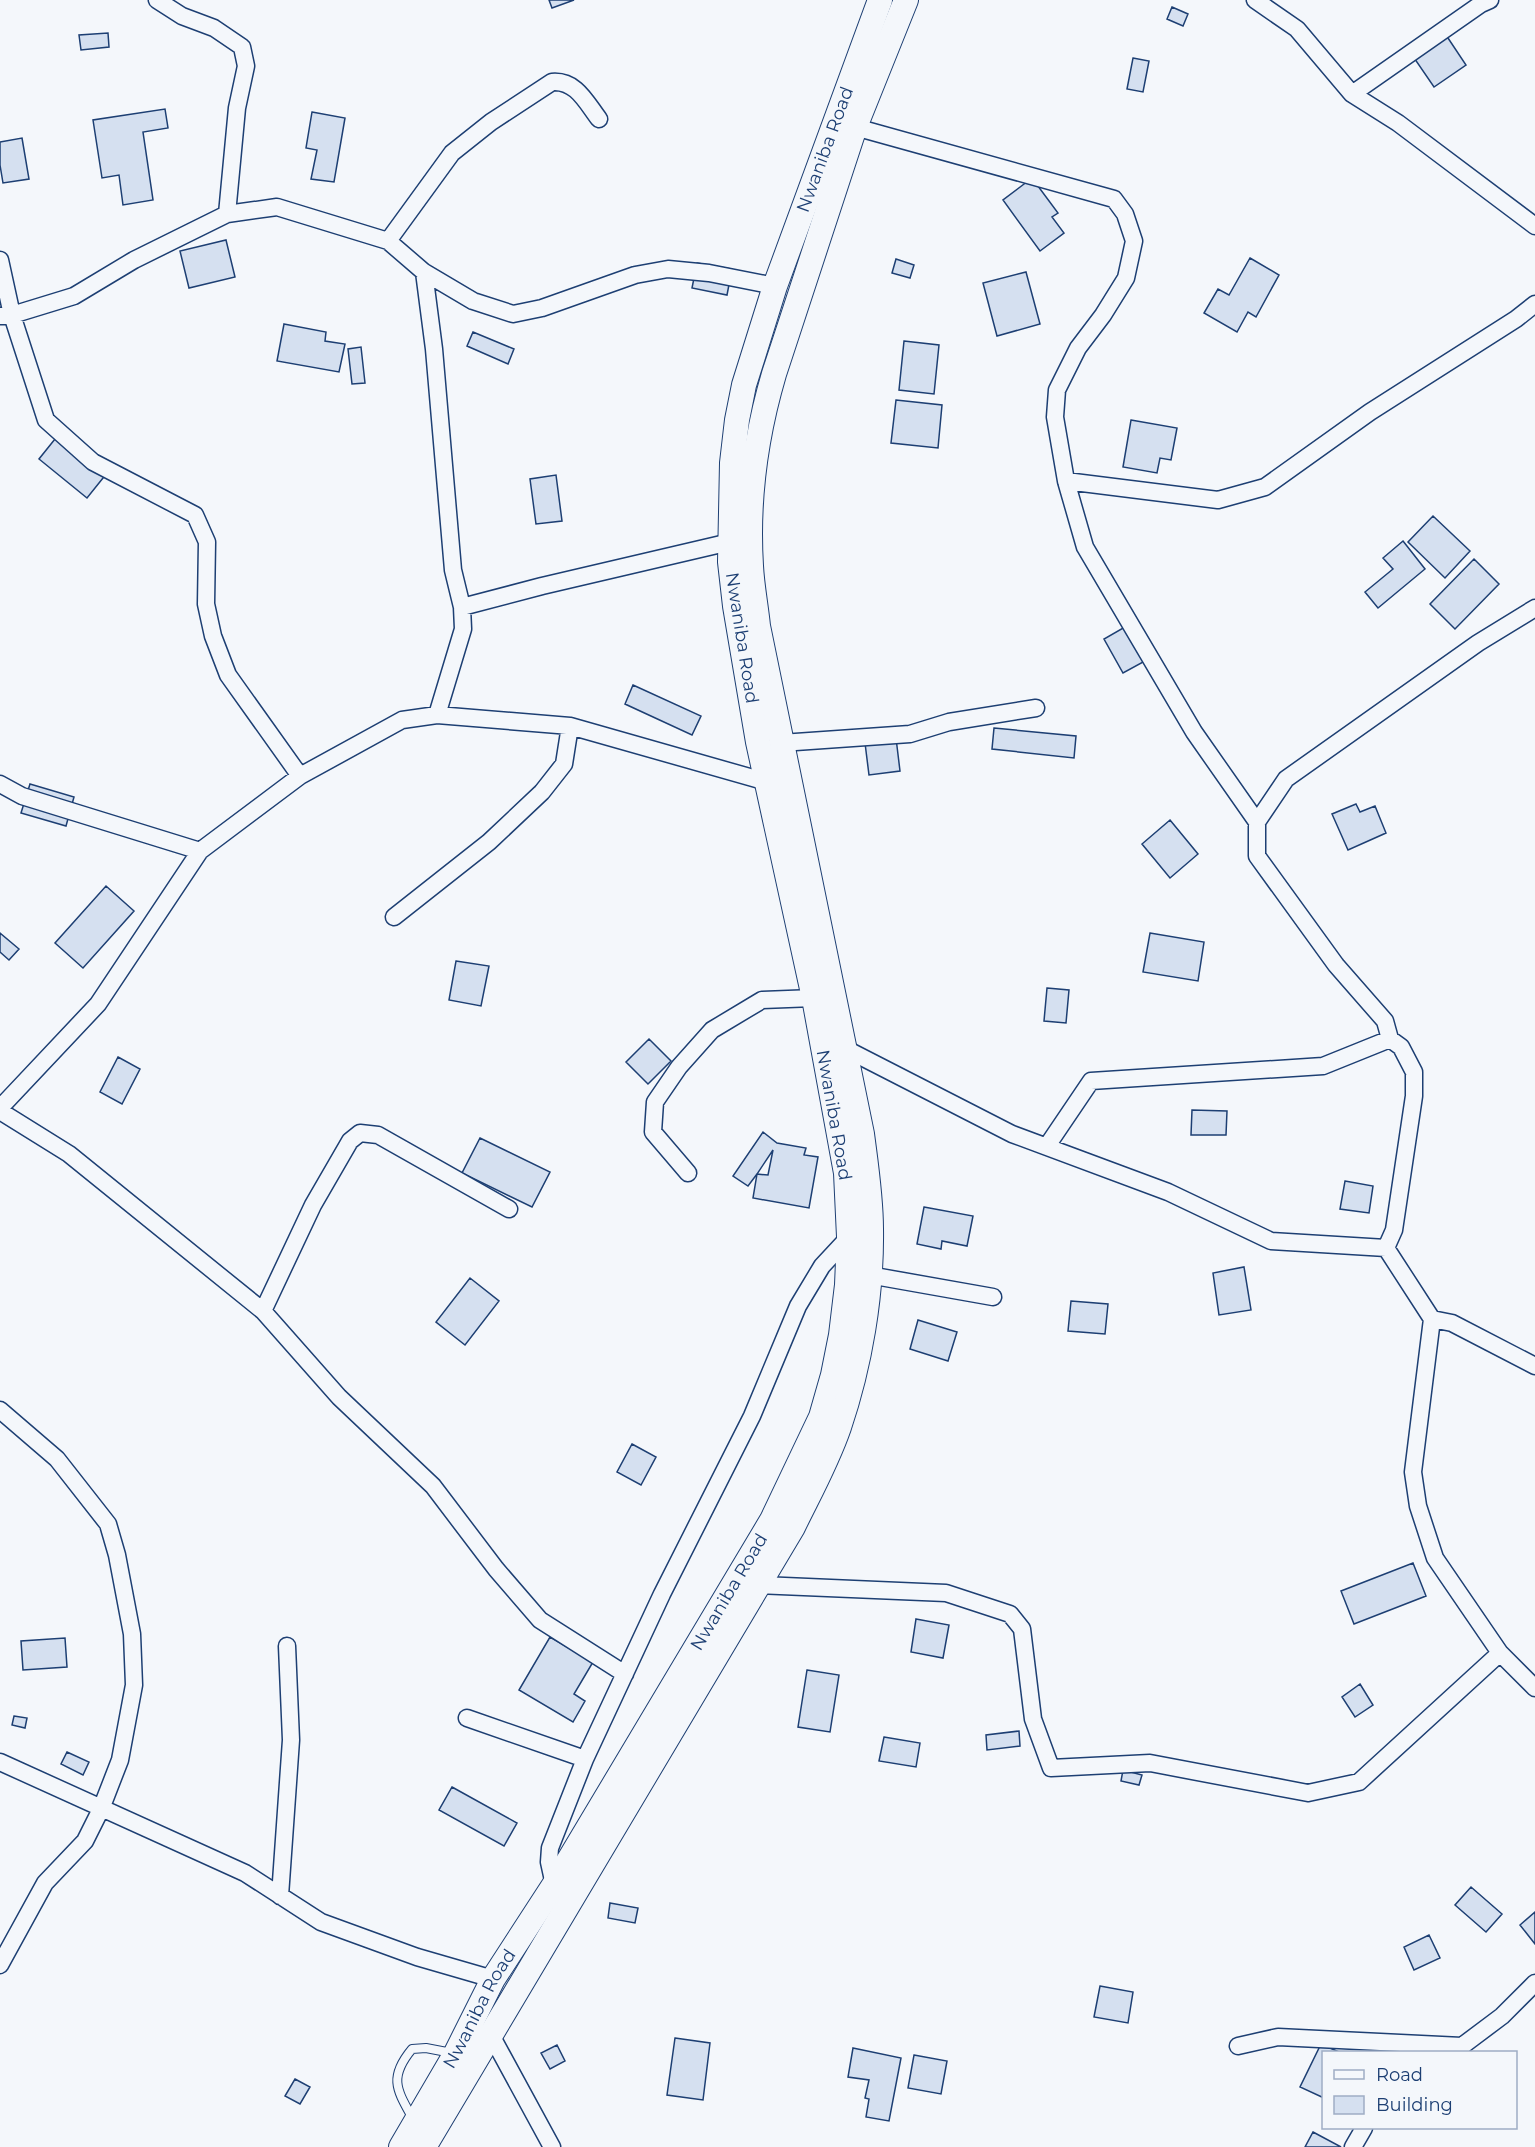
<svg xmlns="http://www.w3.org/2000/svg" width="1535" height="2147" viewBox="0 0 1535 2147" font-family="Montserrat,sans-serif">
<rect width="100%" height="100%" fill="#f4f7fb"/>
<path fill="#d5e0f0" stroke="#1d3f73" stroke-width="1.5" fill-rule="evenodd" d="M549,0H574L552,8Z
M1172,7L1188,14L1183,26L1167,19Z
M1442,29L1466,65L1434,87L1410,52Z
M108,33L109,47L81,50L79,35Z
M1133,58L1149,61L1143,92L1127,89Z
M165,109L168,128L143,132L153,200L123,205L119,175L102,178L93,120Z
M312,112L345,118L334,182L311,179L317,150L306,148Z
M22,138L29,179L3,183L0,165V142Z
M1032,178L1058,213L1052,217L1064,233L1040,251L1003,200Z
M226,240L235,277L189,288L180,251Z
M1250,258L1279,275L1256,317L1248,312L1237,332L1204,313L1218,289L1229,295Z
M896,259L914,265L910,278L892,273Z
M697,263L732,269L727,295L692,288Z
M1026,272L1040,324L997,336L983,283Z
M284,324L326,332L325,341L345,344L339,372L277,361Z
M473,332L514,349L508,364L467,346Z
M904,341L939,345L934,394L899,390Z
M361,347L365,383L352,384L348,349Z
M896,400L942,405L938,448L891,443Z
M1131,420L1177,428L1171,460L1160,458L1157,473L1123,467Z
M63,429L111,468L87,498L39,459Z
M556,475L562,521L536,524L530,479Z
M1433,516L1470,551L1445,578L1408,542Z
M1403,541L1425,569L1378,608L1365,592L1393,569L1383,558Z
M1474,559L1499,584L1455,629L1430,604Z
M1137,620L1156,655L1123,673L1104,639Z
M633,685L701,716L692,735L625,704Z
M994,728L1076,736L1074,758L992,749Z
M896,738L900,771L869,775L865,743Z
M30,784L74,797L66,826L21,813Z
M1356,804L1360,812L1375,806L1386,833L1348,850L1332,814Z
M1170,820L1198,854L1170,878L1142,844Z
M106,886L134,911L83,968L55,943Z
M0,933L19,949L9,960L0,952Z
M1150,933L1204,942L1198,981L1143,972Z
M456,961L489,966L481,1006L449,1000Z
M1047,988L1069,990L1066,1023L1044,1021Z
M649,1039L671,1061L648,1084L626,1062Z
M118,1057L140,1069L122,1104L100,1092Z
M1192,1110L1227,1111L1226,1135H1191Z
M763,1132L777,1143L806,1148L804,1155L818,1157L809,1208L753,1198L757,1174L748,1186L733,1176ZM773,1150L768,1175L757,1174Z
M480,1138L550,1172L532,1207L462,1173Z
M1345,1181L1373,1186L1369,1213L1340,1209Z
M924,1207L973,1216L967,1246L942,1241L941,1249L917,1244Z
M1244,1267L1251,1310L1219,1315L1213,1273Z
M470,1278L499,1301L465,1345L436,1322Z
M1071,1301L1108,1304L1105,1334L1068,1331Z
M918,1320L957,1332L948,1361L910,1349Z
M632,1444L656,1457L641,1485L617,1472Z
M1413,1563L1426,1596L1354,1624L1341,1591Z
M916,1619L949,1625L943,1658L911,1652Z
M550,1637L593,1662L574,1694L585,1701L573,1722L519,1690Z
M65,1638L67,1667L23,1670L21,1641Z
M807,1670L839,1675L830,1732L798,1727Z
M1360,1684L1373,1705L1355,1717L1342,1697Z
M14,1716L27,1718L25,1728L12,1725Z
M1019,1731L1020,1746L987,1750L986,1735Z
M884,1737L920,1743L916,1767L879,1761Z
M67,1752L89,1762L83,1775L61,1764Z
M1123,1770L1142,1775L1139,1785L1121,1781Z
M452,1787L517,1823L504,1846L439,1810Z
M1471,1887L1502,1914L1486,1932L1455,1905Z
M610,1903L638,1908L635,1923L608,1918Z
M1535,1912V1944L1520,1925Z
M1429,1935L1440,1958L1414,1970L1404,1947Z
M1100,1986L1133,1992L1128,2023L1094,2017Z
M675,2038L710,2043L703,2100L667,2095Z
M1321,2044L1339,2052H1324V2098L1300,2087Z
M557,2045L565,2061L550,2069L541,2053Z
M853,2048L901,2058L889,2121L866,2117L869,2099L865,2098L869,2080L848,2077Z
M914,2055L947,2061L941,2094L908,2088Z
M295,2079L310,2087L300,2104L285,2096Z
M1313,2132L1341,2147H1305Z"/>
<g fill="none" stroke-linecap="round" stroke-linejoin="round">
<defs>
<path id="lane" d="M413,2119C397,2090 388,2078 412,2049L426,2048L452,2053"/>
<path id="street" d="M157,0L182,16L214,28L242,47L246,66L237,108L227,214
M1255,0L1297,29L1352,94L1398,123L1535,226
M1352,94L1481,4L1490,0
M855,127L1114,199L1125,214L1134,241L1126,278L1103,315L1078,348L1057,390L1055,417L1066,481L1085,547L1194,732L1257,822
M388,241L452,153L491,122L552,82C576,80 586,102 599,119
M0,260L12,315L46,420L93,462L195,515L207,542L206,604L213,636L228,675L300,776
M424,272L434,349L453,570L462,607L463,629L437,715
M0,316L12,315L74,296L134,260L227,214L277,207L388,241L424,272L473,301L513,314L542,308L635,275L668,269L709,273L775,286
M1066,481L1218,500L1265,487L1370,412L1516,319L1535,304
M462,607L542,586L730,542
M781,743L910,734L949,722L1036,708
M0,784L22,796L200,851
M394,917L489,842L542,792L564,764L570,726
M844,1048L1012,1134L1168,1192L1271,1241L1386,1248
M0,1108L98,1004L200,851L300,776L402,720L437,715L570,726L767,782
M0,1111L69,1154L263,1311L339,1397L433,1486L496,1569L540,1620L625,1674
M1047,1146L1091,1081L1323,1066L1390,1039
M688,1173L653,1132L655,1102L679,1067L712,1030L762,1000L814,998
M1386,1248L1394,1230L1414,1096V1072L1401,1047L1390,1039L1385,1021L1336,965L1257,856V822L1286,779L1478,643L1535,608
M1386,1248L1432,1319L1413,1472L1418,1506L1435,1558L1500,1653L1535,1688
M869,1275L993,1297
M263,1311L313,1205L350,1141L360,1133L378,1135L509,1209
M1432,1319L1452,1323L1535,1366
M0,1410L57,1459L108,1524L117,1555L132,1634L134,1685L120,1760L101,1809L85,1841L45,1883L0,1965
M759,1585L946,1593L1010,1614L1022,1629L1033,1719L1051,1768L1150,1763L1308,1793L1359,1782L1500,1653
M467,1718L585,1759
M0,1762L245,1873L321,1922L417,1957L493,1979
M554,1885L549,1862L550,1848L585,1759L662,1594L752,1416L798,1306L822,1266L849,1237
M280,1896L291,1740L287,1646
M491,2035L552,2147
M1238,2046L1278,2037L1462,2046
M1454,2052L1502,2016L1535,1983
M1353,2147L1364,2128"/>
<g id="secondary">
<path id="s1" d="M401,2147L456,2053L493,1979L554,1885L772,1520L821,1417L833,1375L841,1335L847,1285L849,1237L846,1173L814,998L758,742L735,606L730,562L732,463L737,420L744,385L775,286L880,0"/>
<path d="M424,2147L793,1527C809,1494 827,1462 839,1427C860,1365 872,1295 871,1229C871,1197 866,1165 862,1134L758,626C756,606 752,586 751,566C747,502 756,435 774,374L855,127L906,0"/>
</g>
</defs>
<use href="#lane" stroke="#1d3f73" stroke-width="10"/>
<use href="#street" stroke="#1d3f73" stroke-width="19"/>
<use href="#secondary" stroke="#1d3f73" stroke-width="26"/>
<use href="#lane" stroke="#f4f7fb" stroke-width="8"/>
<use href="#street" stroke="#f4f7fb" stroke-width="16"/>
<use href="#secondary" stroke="#f4f7fb" stroke-width="24"/>
</g>
<g text-anchor="middle" dominant-baseline="central" stroke-width="4.5" stroke-linejoin="round" paint-order="stroke">
<g font-size="18" fill="#1d3f73" stroke="#f4f7fb">
<text stroke="none"><textPath href="#s1" startOffset="2139">Nwaniba Road</textPath></text>
<text transform="translate(742 638) rotate(81)">Nwaniba Road</text>
<text transform="translate(834 1115) rotate(80)">Nwaniba Road</text>
<text stroke="none"><textPath href="#s1" startOffset="645">Nwaniba Road</textPath></text>
<text stroke="none"><textPath href="#s1" startOffset="159">Nwaniba Road</textPath></text>
</g>
</g>
<rect x="1322" y="2051" width="195" height="78" fill="#f4f7fb" stroke="#9eadc5" stroke-width="1.5"/>
<rect x="1334" y="2070" width="30" height="9" fill="#f4f7fb" stroke="#9eadc5" stroke-width="1.5"/>
<text x="1376" y="2081" font-size="18" fill="#1d3f73">Road</text>
<rect x="1334" y="2096" width="30" height="18" fill="#d5e0f0" stroke="#9eadc5" stroke-width="1.5"/>
<text x="1376" y="2111" font-size="18" fill="#1d3f73">Building</text>
</svg>
